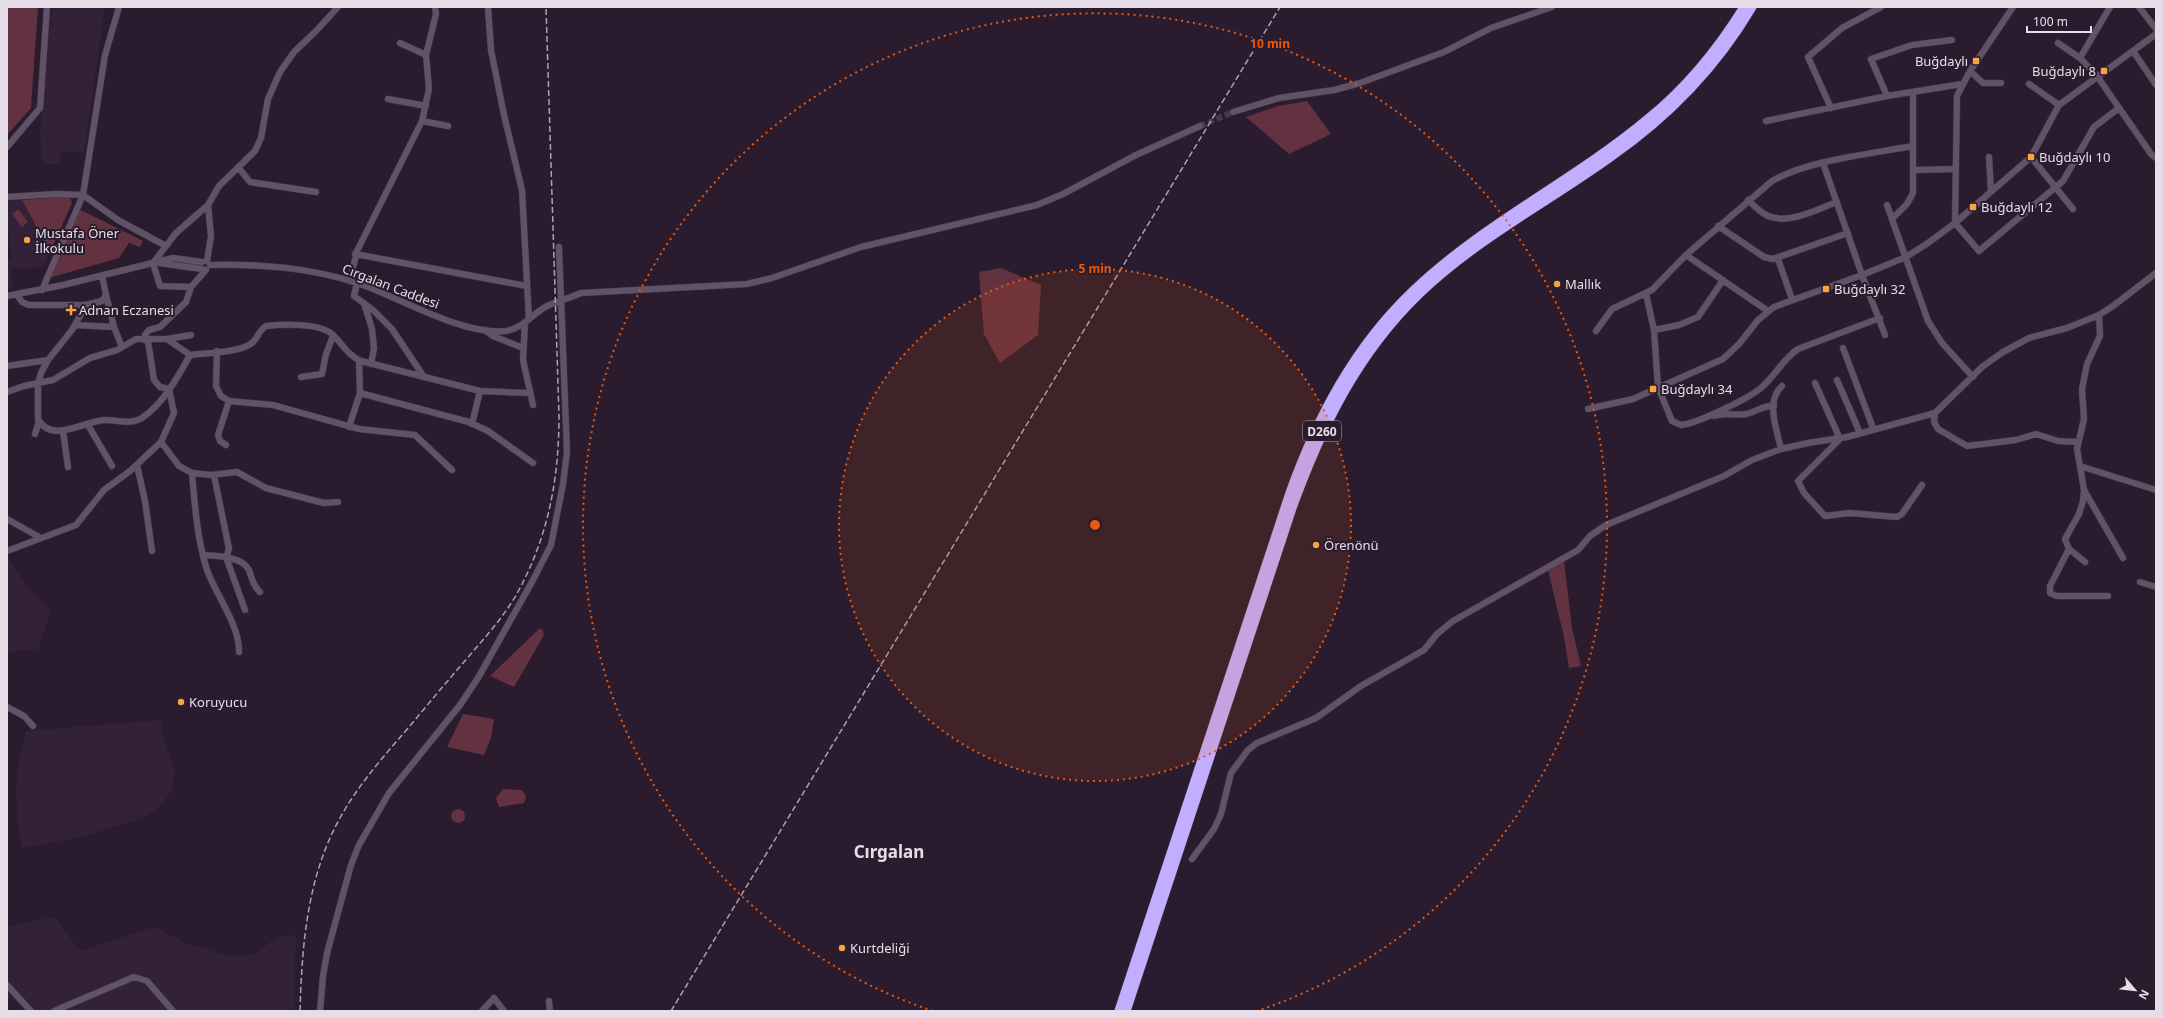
<svg xmlns="http://www.w3.org/2000/svg" width="2163" height="1018" viewBox="0 0 2163 1018" font-family="'Noto Sans',sans-serif">
<rect width="100%" height="100%" fill="#2a1c2e"/>
<path fill="#322139" d="M52,7H105L84,152H60L61,164H46L42,160L40,132Z
M22,200L50,252L43,267L11,268L12,288H7V260H11L9,229L7,228V201Z
M7,556L29,588L51,610L38,649L7,652Z
M161,720L162,733L175,774L171,792L157,810L141,819L81,837L22,848L18,826L16,792L19,761L26,731Z
M55,917L80,951L154,927L185,943L233,957L247,956L256,953L277,937L296,935L294,1011H25L14,1000L7,1001V926Z"/>
<path fill="#623241" d="M7,7H38L31,108L7,135Z
M1307,101L1331,134L1289,154L1246,117L1278,106Z
M67,197L71,199L72,203L50,252L22,200Z
M77,208L143,241L140,247L129,243L119,258L45,279Z
M18,209L28,222L22,227L12,214Z
M1001,268L1041,285L1038,335L1000,363L984,334L979,272Z
M1564,561L1572,628L1581,666L1569,668L1564,637L1548,570Z
M539,629H542L544,635L514,687L490,676Z
M463,714L494,719L491,738L484,755L447,747Z
M503,789L522,790L526,797L524,803L499,807L496,798Z
M451 816a7 7 0 1 1 14 0a7 7 0 1 1-14 0Z"/>
<g fill="none" stroke-linecap="round" stroke-linejoin="round">
<path stroke="#46394a" stroke-width="6" stroke-dasharray="6 3" stroke-linecap="butt" d="M1200,126L1233,112"/>
<defs>
<path id="minor" d="M488,7L491,50L504,115L522,190L529,319
M2013,7L1970,71L1957,96L1955,223L1979,251L2063,181L2094,127L2119,108
M2139,7L2156,29
M400,43L426,55
M2058,43L2080,58L2097,76L2151,154L2156,158
M2133,51L2156,85
M2080,58L2110,7
M1970,71L1983,83H2001
M2029,84L2059,105
M1887,96L1871,59L1912,45L1952,40
M388,99L426,106
M1831,108L1808,57L1842,28L1881,7
M1233,112L1279,98L1334,90L1360,83L1444,52L1491,28L1552,7
M422,121L448,126
M1766,121L1887,96L1962,84
M7,147L40,108L47,7
M1989,157L1991,191
M2031,157L2073,209
M1823,163L1862,275L1885,335
M238,167L250,182L316,192
M1913,170L1956,169
M7,197L57,194L83,195L118,220L166,246
M1748,200C1754,206 1761,213 1768,216C1789,225 1817,209 1837,202
M1887,205L1928,321L1942,343L1973,377
M1892,219L1907,204L1913,193V92
M1718,226L1764,257L1773,259L1848,233
M355,254L527,286
M1686,255L1768,311
M1778,259L1792,299
M207,261L211,236L208,205
M153,263L176,233L208,205L219,186L255,151L261,138L268,99L280,72L294,52L316,31L338,7
M153,263L160,286L191,287L206,270
M159,263L202,269
M210,265C261,264 307,267 357,283C399,297 462,336 506,331C524,328 532,314 547,306C558,301 570,298 581,293L747,284L772,278L861,247L1037,205L1063,194L1136,155L1200,126
M350,281L357,251L422,121L429,89L426,55L436,14L435,7
M357,283L354,296L373,310L392,329L424,377
M42,290L83,195L105,55L119,7
M1646,294L1654,330L1658,387L1672,421L1681,425C1696,424 1750,398 1762,387C1775,376 1783,359 1798,349L1880,318
M17,295L22,302L29,305H86L102,301L106,295L102,275
M106,295L114,327L122,347
M7,296L63,285L173,258L202,262
M364,303L372,329L374,348L371,364
M86,305L72,330L48,360L41,373L38,384V419C52,445 85,420 106,420C118,420 130,425 142,418C163,404 178,377 190,355
M525,323L523,360L533,405
M75,325L114,327
M485,330L493,336L523,348
M1654,330L1679,325L1698,317L1723,280
M1596,331L1612,309L1652,290L1686,255L1772,181C1809,160 1870,154 1913,146
M167,339L191,335
M145,340V335L149,330L160,327L186,302L191,287
M1843,348L1873,428
M217,351L216,386L221,396L229,401L273,405L359,429L415,435L452,470
M7,366L48,360
M301,377L322,374L326,354L333,336
M1837,380L1860,433
M1815,383L1840,439L1798,481L1804,493L1825,516L1849,513L1897,517L1902,514L1922,485
M7,392L24,386L53,380L90,358L117,350L136,339H167L190,355C206,353 239,353 252,343C258,338 259,330 266,326C282,324 319,323 332,334C342,343 348,356 361,361L480,391L529,393
M360,393L469,422L488,431L533,463
M1588,409L1633,399L1723,359L1739,344L1758,320L1774,307L1862,275L1906,257L1928,243L1955,223L2031,157L2059,105L2156,34
M1935,413L1934,422L1938,429L1967,446L2016,440L2036,434L2058,441L2078,442
M1714,416C1725,412 1735,416 1746,414C1756,412 1763,405 1774,406
M472,424L480,391
M88,425L112,466
M349,427L360,393L359,361
M63,431L68,467
M35,434L39,421
M161,442L179,466L192,473L211,475L237,472L266,488L324,503L338,502
M226,445L220,441L218,435L229,401
M1781,449C1777,430 1765,401 1782,386
M137,465L145,501L152,551
M2080,466L2156,490
M192,473C195,506 197,539 207,570C216,595 240,626 239,652
M214,475L229,549L226,557L245,610
M2084,490L2123,558
M7,519L39,537
M2069,549L2050,586V593L2057,596H2108
M7,551L76,525L104,490L130,471L161,442L174,413L169,389L160,387L154,380L148,341
M203,555C216,556 242,556 249,570C252,579 253,585 260,592
M2085,562L2069,549L2065,539L2079,514L2083,501L2084,490L2077,449L2084,419L2082,389L2087,364L2100,336L2099,315
M2140,582L2156,587
M7,707L24,716L33,726
M1192,859L1214,829L1221,814L1231,773L1248,750L1257,743L1316,718L1361,686L1424,650L1437,634L1453,621L1578,550L1590,536L1606,525L1724,476L1752,460L1781,449L1808,443L1847,437L1935,413L1982,367L2003,352L2029,338L2067,328L2099,315L2113,306L2156,273
M7,985L31,1011
M549,1001L550,1011
M54,1011L134,977L147,981L173,1011
M320,1011L323,976L327,953L351,865L359,845L389,793L460,705L478,678L533,580L551,545L563,484L567,452L559,247
M482,1011L494,998L504,1011"/>
<path id="highway" d="M1119,1011L1290,493C1317,418 1354,347 1413,291C1484,223 1574,181 1649,118C1687,87 1718,49 1744,7
M1126,1011L1292,508C1321,428 1357,354 1419,294C1475,240 1546,203 1609,158C1667,118 1716,68 1752,7"/>
</defs>
<use href="#minor" stroke="#453a49" stroke-width="7"/>
<use href="#highway" stroke="#453a49" stroke-width="10"/>
<use href="#minor" stroke="#615267" stroke-width="6"/>
<use href="#highway" stroke="#c1aeff" stroke-width="9"/>
<path stroke="#aba1af" stroke-width="1.5" stroke-dasharray="6 3" stroke-linecap="butt" d="M300,1011C302,945 307,877 340,818C358,785 384,756 409,727C429,703 449,679 470,655C488,634 507,613 520,588C549,533 559,477 559,416L546,7
M671,1011L1280,7"/>
</g>
<circle cx="1095" cy="525" r="256" fill="#e8590c" fill-opacity=".12"/>
<g fill="none" stroke="#e8590c" stroke-width="2" stroke-dasharray="2 4">
<circle cx="1095" cy="525" r="256"/>
<path d="M933 1011A512 512 0 1 1 1257 1011"/>
</g>
<g fill="#f3a443" stroke="#2a1c2e" stroke-width="1.5">
<rect x="1972" y="57" width="8" height="8" rx="2"/>
<rect x="2100" y="67" width="8" height="8" rx="2"/>
<rect x="2027" y="153" width="8" height="8" rx="2"/>
<rect x="1969" y="203" width="8" height="8" rx="2"/>
<circle cx="27" cy="240" r="4"/>
<circle cx="1557" cy="284" r="4"/>
<rect x="1822" y="285" width="8" height="8" rx="2"/>
<path d="M69 304h4v4h4v4h-4v4h-4v-4h-4v-4h4z"/>
<rect x="1649" y="385" width="8" height="8" rx="2"/>
<circle cx="1316" cy="545" r="4"/>
<circle cx="181" cy="702" r="4"/>
<circle cx="842" cy="948" r="4"/>
</g>
<g text-anchor="middle" dominant-baseline="central" stroke-width="4" stroke-linejoin="round" paint-order="stroke">
<rect fill="#2a1c2e" stroke="#aea3b1" stroke-width="1" x="1303" y="421" width="38" height="20" rx="3"/>
<g font-size="12" font-weight="bold" fill="#e6dde9">
<text x="1322" y="431">D260</text>
</g>
<g font-size="13" fill="#e6dde9" stroke="#2a1c2e" text-anchor="start">
<text x="1968" y="61" text-anchor="end">Buğdaylı</text>
<text x="2096" y="71" text-anchor="end">Buğdaylı 8</text>
<text x="2039" y="157">Buğdaylı 10</text>
<text x="1981" y="207">Buğdaylı 12</text>
<text x="35" y="233">Mustafa Öner<tspan x="35" dy="15">İlkokulu</tspan></text>
<text x="1565" y="284">Mallık</text>
<text x="1834" y="289">Buğdaylı 32</text>
<text x="79" y="310">Adnan Eczanesi</text>
<text x="1661" y="389">Buğdaylı 34</text>
<text x="1324" y="545">Örenönü</text>
<text x="189" y="702">Koruyucu</text>
<text x="850" y="948">Kurtdeliği</text>
</g>
<g font-size="13" fill="#e6dde9" stroke="#2a1c2e">
<text transform="translate(391 286) rotate(21)">Cırgalan Caddesi</text>
</g>
<g font-size="17" font-weight="bold" fill="#e6dde9" stroke="#2a1c2e">
<text x="889" y="851">Cırgalan</text>
</g>
</g>
<circle cx="1095" cy="525" r="6" fill="#e8590c" stroke="#2a1c2e" stroke-width="2"/>
<g font-size="12" text-anchor="middle" font-weight="bold" fill="#e8590c" stroke="#2a1c2e" stroke-width="4" stroke-linejoin="round" paint-order="stroke">
<text x="1270" y="48">10 min</text>
<text x="1095" y="273">5 min</text>
</g>
<rect width="2163" height="1018" fill="none" stroke="#e6dde9" stroke-width="16"/>
<g transform="translate(2135 990) rotate(118)" stroke="#2a1c2e" stroke-width="3" paint-order="stroke">
<path d="M0-3L7 15L0 10L-7 15Z" fill="#e6dde9"/>
<text y="-6" font-size="11" font-weight="bold" text-anchor="middle" fill="#e6dde9">N</text>
</g>
<path d="M2027 26v6h64v-6" fill="none" stroke="#e6dde9" stroke-width="2"/>
<text x="2033" y="26" font-size="12" fill="#e6dde9" stroke="#2a1c2e" stroke-width="3" paint-order="stroke">100 m</text>
</svg>
